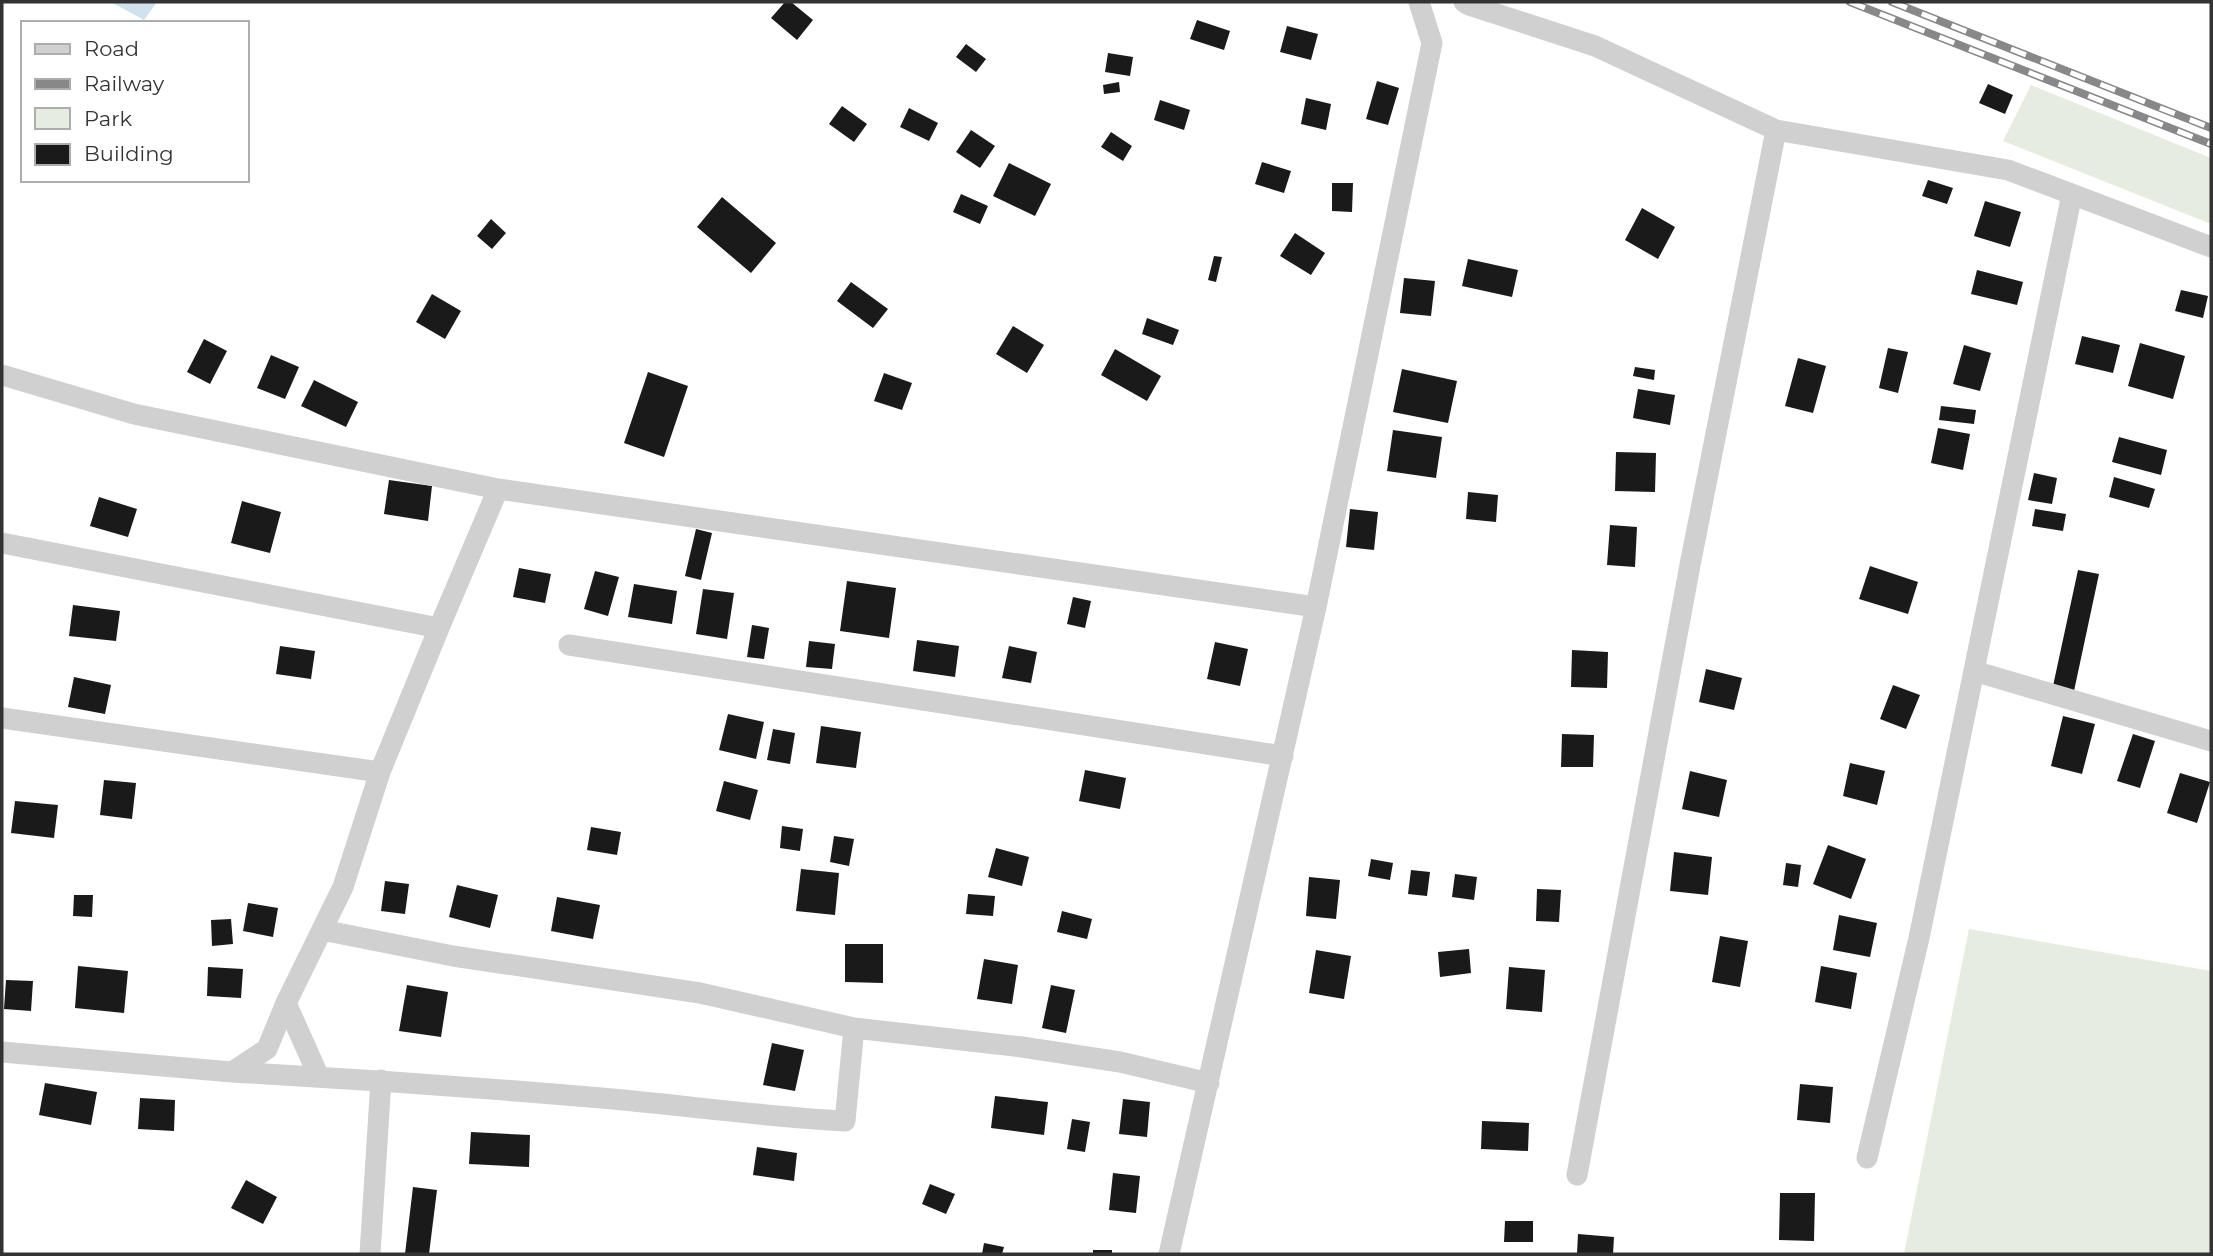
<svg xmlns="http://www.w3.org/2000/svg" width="2213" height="1256" viewBox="0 0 2213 1256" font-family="Montserrat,sans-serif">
<rect width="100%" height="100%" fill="#fff"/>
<path fill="#e6ecdf" d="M2031,85L2211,158V224L2003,141Z
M1969,929L2211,971V1254H1904Z"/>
<path fill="#cfe2ee" d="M111,2H157L144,20Z"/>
<path fill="#1a1a1a" d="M785,2H791L813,20L797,40L771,18Z
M1197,20L1230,31L1224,50L1190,39Z
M1287,26L1318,34L1311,60L1280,52Z
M966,44L986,59L976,72L956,57Z
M1108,53L1133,57L1130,76L1105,72Z
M1377,81L1399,88L1388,125L1366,119Z
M1119,82L1120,92L1104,94L1103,85Z
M1988,84L2013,95L2005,114L1979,103Z
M1306,98L1331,104L1326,130L1301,124Z
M1160,100L1190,110L1184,130L1154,120Z
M842,106L867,124L854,142L829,124Z
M909,108L938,123L929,141L900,127Z
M971,130L995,146L980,168L956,152Z
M1111,132L1132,146L1123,161L1101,147Z
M1262,162L1291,171L1284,193L1255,184Z
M1009,163L1051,184L1035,216L993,196Z
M1928,180L1953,188L1947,204L1922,196Z
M1332,183H1353L1352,212L1332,211Z
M961,194L988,206L980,224L953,212Z
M722,197L776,243L751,273L697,227Z
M1985,201L2021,212L2010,247L1974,236Z
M1642,208L1675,227L1658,259L1625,240Z
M491,219L506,233L492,249L477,236Z
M1295,233L1325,253L1311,275L1280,256Z
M1214,256L1222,257L1216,282L1208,280Z
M1468,259L1518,270L1512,297L1462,286Z
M1977,270L2023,282L2017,305L1971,294Z
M1404,278L1435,281L1431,316L1400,313Z
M851,282L888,309L873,328L837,301Z
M2181,290L2208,296L2203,318L2175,311Z
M432,294L461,311L445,339L416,322Z
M1147,318L1179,330L1173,345L1142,334Z
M1013,326L1044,345L1027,373L996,354Z
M2082,336L2120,345L2113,373L2075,364Z
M204,339L227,351L210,384L187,372Z
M2140,343L2185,356L2173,399L2128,386Z
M1964,345L1991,353L1980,391L1953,384Z
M1888,348L1908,352L1898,393L1879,388Z
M1115,349L1161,376L1147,401L1101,375Z
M271,355L299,367L285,399L257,388Z
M1798,358L1826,366L1813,413L1785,406Z
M1635,367L1655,370L1654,380L1633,376Z
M1402,369L1457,381L1448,423L1393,412Z
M648,372L688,386L664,457L624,443Z
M884,373L912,383L902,410L874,401Z
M314,380L358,402L346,427L301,406Z
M1638,389L1675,395L1670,425L1633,418Z
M1941,406L1976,410L1974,424L1939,420Z
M1938,428L1970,434L1963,470L1931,463Z
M1393,430L1442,437L1436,478L1387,471Z
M2119,437L2167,450L2161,475L2112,462Z
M1616,452L1656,453L1655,492L1615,491Z
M2034,473L2057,478L2052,504L2028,500Z
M2114,477L2155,489L2149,508L2109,497Z
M389,480L432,486L428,521L384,514Z
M1468,492L1498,495L1496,522L1466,519Z
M99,497L137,509L128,537L90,526Z
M242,501L281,512L270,553L231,543Z
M1350,509L1378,512L1374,550L1346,547Z
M2035,509L2066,514L2063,531L2032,526Z
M1610,525L1637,527L1635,567L1607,565Z
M696,529L712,533L701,580L685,576Z
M1870,566L1918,582L1908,614L1859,599Z
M519,568L551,574L545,603L513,597Z
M2078,570L2099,574L2074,691L2053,686Z
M595,571L619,577L608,616L584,609Z
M847,581L896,588L889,638L840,631Z
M634,584L677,591L672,624L628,617Z
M703,589L734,593L727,639L696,634Z
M1073,597L1091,601L1085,628L1067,624Z
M73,605L120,611L116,641L69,636Z
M752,625L769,628L764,659L747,657Z
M917,640L959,646L955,677L913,671Z
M809,641L835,644L832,669L806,667Z
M1215,642L1248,649L1240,686L1207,679Z
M280,646L315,651L311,679L276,674Z
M1009,646L1037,652L1031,683L1002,678Z
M1572,650L1608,652L1607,688L1571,687Z
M1706,669L1742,678L1734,710L1699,702Z
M74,677L111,685L105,714L68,707Z
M1893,685L1920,695L1906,729L1880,719Z
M728,714L764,722L756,759L719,750Z
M2063,716L2095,724L2082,774L2051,766Z
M821,726L861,732L856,768L816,763Z
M773,729L795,733L790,764L767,760Z
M1562,734L1594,735L1593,767H1561Z
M2133,734L2155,741L2140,788L2117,781Z
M1850,763L1885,771L1877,805L1843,796Z
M1085,770L1126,778L1120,809L1079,801Z
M1690,771L1727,780L1719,817L1682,809Z
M2180,773L2210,782L2197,823L2167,813Z
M104,780L136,783L132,819L100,815Z
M724,781L758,790L750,820L716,811Z
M15,801L58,805L54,838L11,833Z
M782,826L803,829L800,851L780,848Z
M591,827L621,832L617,855L587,850Z
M834,836L854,839L849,866L830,862Z
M1828,845L1866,859L1851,899L1813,884Z
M996,848L1029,857L1022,886L988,877Z
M1674,852L1712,857L1708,895L1670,891Z
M1371,859L1393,863L1390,880L1368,876Z
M1786,863L1801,865L1798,887L1783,885Z
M801,869L839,873L835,915L796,911Z
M1411,870L1430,872L1427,896L1408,894Z
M1455,874L1477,877L1474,900L1452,897Z
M1309,877L1340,880L1336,919L1306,916Z
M385,881L409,884L405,914L381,911Z
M457,885L498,895L490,928L449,917Z
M1537,889L1561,890L1559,922L1536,921Z
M968,894L995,896L993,916L966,914Z
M74,895H93L92,917L73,916Z
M557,897L600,905L593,939L551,931Z
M248,903L278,908L273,937L243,931Z
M1062,911L1092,919L1087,939L1057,932Z
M1839,915L1877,923L1870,957L1833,950Z
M231,919L233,944L212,946L211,920Z
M1720,936L1748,941L1740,987L1712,982Z
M845,944H883V983L845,982Z
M1469,949L1471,973L1440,977L1438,952Z
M1316,950L1351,956L1344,999L1309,993Z
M984,959L1018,965L1012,1004L977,999Z
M78,966L128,971L124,1013L75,1008Z
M1821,966L1857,973L1851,1009L1815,1002Z
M208,967L243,969L241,998L207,996Z
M1509,967L1545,970L1542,1012L1506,1009Z
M6,980L33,981L31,1011L4,1009Z
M407,985L448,992L441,1037L399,1031Z
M1051,985L1075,990L1066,1033L1042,1028Z
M772,1043L804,1050L795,1091L763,1085Z
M45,1083L97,1092L91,1125L39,1115Z
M1800,1084L1833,1087L1830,1123L1797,1120Z
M995,1096L1048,1102L1044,1135L991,1128Z
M140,1098L175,1100L174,1131L138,1129Z
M1123,1099L1150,1102L1147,1137L1119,1134Z
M1072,1119L1090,1122L1085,1152L1067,1149Z
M1482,1121L1529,1123L1528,1151L1481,1149Z
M471,1132L530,1135L529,1167L469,1164Z
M757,1147L797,1153L794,1181L753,1175Z
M1113,1173L1140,1176L1136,1213L1109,1210Z
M246,1180L277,1197L263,1224L231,1208Z
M930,1184L955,1194L946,1214L922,1204Z
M413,1187L437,1190L429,1254H405Z
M1780,1193H1815L1814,1241L1779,1240Z
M1505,1221H1533V1242H1504Z
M1578,1234L1614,1237L1613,1254H1577Z
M984,1243L1004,1247L1002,1254H982Z
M1093,1250H1112V1254H1093Z"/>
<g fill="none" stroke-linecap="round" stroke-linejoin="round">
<path stroke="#d0d0d0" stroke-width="21" d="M1464,2L1469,5L1595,46L1776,130L2008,170L2211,247
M2,375L134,414L498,489
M2,543L439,628L498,489L1316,607L1432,43L1419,2
M569,645L1283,756
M1974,671L2211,741
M2,718L380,772
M322,930L453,956L700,993L854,1028
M286,1003L319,1077
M2,1052L232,1072L267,1049L286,1003L343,887L380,772L439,628
M232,1072C359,1079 486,1088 613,1099C690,1106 767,1117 845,1121L854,1028L1022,1047L1120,1062L1209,1083
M1867,1158L1919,938L2072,194
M1577,1175L1690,565L1776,130
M370,1254L381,1080
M1169,1254L1316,607"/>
<defs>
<path id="rail" d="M1850,2L2211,144
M1892,2L2211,128"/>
</defs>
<use href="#rail" stroke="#888" stroke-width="8"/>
<use href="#rail" stroke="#fff" stroke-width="5" stroke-dasharray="16" stroke-linecap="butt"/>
</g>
<rect width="2213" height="1256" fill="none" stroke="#333333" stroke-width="7"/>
<rect x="21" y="21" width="228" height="161" fill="#ffffff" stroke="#adadad" stroke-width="2"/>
<rect x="35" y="44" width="35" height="10" fill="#d0d0d0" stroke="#adadad" stroke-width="2"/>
<text x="84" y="56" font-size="21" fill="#333333">Road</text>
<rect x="35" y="79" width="35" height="10" fill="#888888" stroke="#adadad" stroke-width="2"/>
<text x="84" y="91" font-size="21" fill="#333333">Railway</text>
<rect x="35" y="108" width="35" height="21" fill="#e6ecdf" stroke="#adadad" stroke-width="2"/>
<text x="84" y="126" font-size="21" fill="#333333">Park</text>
<rect x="35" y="144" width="35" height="21" fill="#1a1a1a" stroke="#adadad" stroke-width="2"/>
<text x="84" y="161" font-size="21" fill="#333333">Building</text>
</svg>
